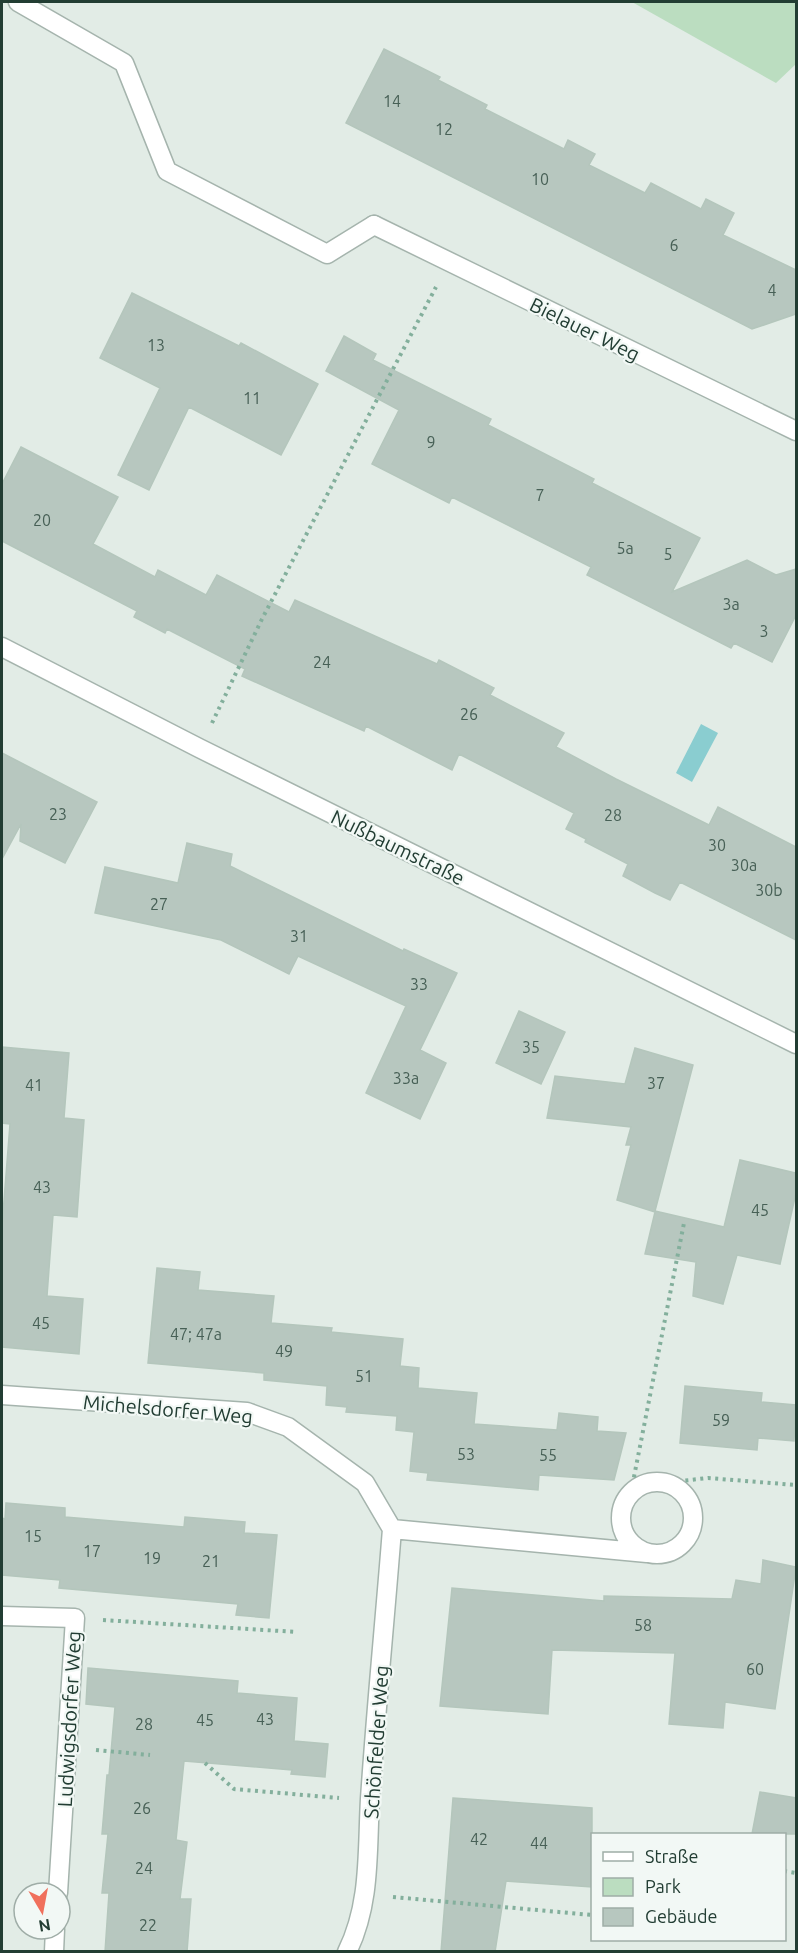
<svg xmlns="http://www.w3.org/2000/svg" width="798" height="1953" viewBox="0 0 798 1953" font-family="Ubuntu,sans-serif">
<rect width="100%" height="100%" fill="#e2ece6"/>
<path fill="#bbddc0" d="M632,2H796V64L776,83Z"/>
<path fill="#8acdd0" d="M701,724L718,733L692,782L676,773Z"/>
<path fill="#b7c7bf" stroke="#b4c6bc" stroke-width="1.5" d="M384,49L440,77L438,80L487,105L485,109L564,149L568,140L595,154L589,165L645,193L651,183L701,209L706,199L734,213L723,235L796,270V314L752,329L346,123Z
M132,293L239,346L241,343L318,384L281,455L189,407L149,490L118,475L160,388L100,358Z
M344,336L376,354L373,360L491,419L488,425L594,479L592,483L700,538L672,592L747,560L776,575L796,569V615L772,662L734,643L731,648L587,575L591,567L452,497L449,503L372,464L399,410L326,371Z
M21,447L118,497L93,544L155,577L158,570L206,595L217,575L289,612L295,600L437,664L439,660L494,688L490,695L564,733L556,747L616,779L709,825L718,807L796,847V940L680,882L670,900L655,893L623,876L628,864L585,842L586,839L566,829L574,813L459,754L452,770L366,726L364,731L242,676L245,669L167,629L165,633L134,617L137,611L2,541V484Z
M2,753L97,802L65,863L20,841L21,824L2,859Z
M187,843L232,854L230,866L403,951L404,949L457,973L420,1050L446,1063L420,1119L366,1093L406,1006L298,956L289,974L221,940L95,913L105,867L178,883Z
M519,1011L565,1032L541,1084L496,1063Z
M2,1047L69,1053L64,1118L84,1120L77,1217L53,1215L47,1296L83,1299L79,1354L2,1347V1226L10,1124L2,1123Z
M635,1048L693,1065L655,1211L724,1227L740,1160L796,1173V1193L780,1264L737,1255L723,1304L693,1296L696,1262L645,1254L655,1212L617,1200L631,1145H626L631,1127L547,1118L555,1076L625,1084Z
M157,1268L200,1272L198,1290L274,1296L271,1323L332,1328L331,1332L403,1339L400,1366L419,1368L418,1388L477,1393L474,1424L557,1430L559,1413L598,1417L597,1431L626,1433L614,1480L539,1475L538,1490L427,1480L428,1473L410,1471L414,1432L396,1430L397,1416L346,1412L347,1407L326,1405L327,1386L264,1380V1373L148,1363Z
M685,1386L762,1393L761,1402L796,1405L794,1441L758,1438L757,1450L680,1443Z
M6,1503L65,1508V1517L184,1527L185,1517L245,1522L244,1533L277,1535L269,1618L236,1615L238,1604L59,1588L60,1580L2,1575V1518L5,1519Z
M763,1560L796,1567L775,1709L725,1702L723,1728L669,1724L675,1653L552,1650L548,1714L440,1706L452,1588L604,1601V1596L732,1599L736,1580L761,1584Z
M88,1668L238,1681L237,1693L297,1698L294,1741L328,1744L325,1777L291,1774L292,1770L184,1761L176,1840L187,1842L180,1899H191L187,1952H105L109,1893H102L108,1834H102L107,1775H109L115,1707L86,1704Z
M760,1792L796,1798V1834H752Z
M453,1798L592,1808V1887L506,1881L495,1952H441Z"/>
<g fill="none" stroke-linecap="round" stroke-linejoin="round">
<defs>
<path id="service" d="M18,2L124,63L167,171L327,254L374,225"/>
<path id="minor" d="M374,225L796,431
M2,647L199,748L796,1044
M2,1395L247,1412L288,1427L365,1483L392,1529
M621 1518a36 36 0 1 1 72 0a36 36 0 1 1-72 0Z
M392,1529L647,1553
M2,1616L75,1618L58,1893
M54,1952L55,1929
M347,1952C371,1904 367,1851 370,1799C376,1709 385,1619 392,1529"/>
</defs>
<use href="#service" stroke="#a5b4ad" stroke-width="21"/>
<use href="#minor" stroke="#a5b4ad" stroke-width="21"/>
<path stroke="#83af9c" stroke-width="4" stroke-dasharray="3 4.5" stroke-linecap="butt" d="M212,723L262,619L436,287
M663,1483L708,1478L796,1485
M631,1492L684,1223
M103,1620L297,1632
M96,1750L150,1755
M205,1763L234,1789L339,1798
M784,1871L796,1873
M393,1897L592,1915"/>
<use href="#service" stroke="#fff" stroke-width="18"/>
<use href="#minor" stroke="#fff" stroke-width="18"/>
</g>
<g text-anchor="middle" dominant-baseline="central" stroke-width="4.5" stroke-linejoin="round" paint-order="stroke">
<g font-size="16" fill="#476056">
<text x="392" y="101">14</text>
<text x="444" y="129">12</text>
<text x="540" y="179">10</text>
<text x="674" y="245">6</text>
<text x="772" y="290">4</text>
<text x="156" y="345">13</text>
<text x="252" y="398">11</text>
<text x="431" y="442">9</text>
<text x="540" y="495">7</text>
<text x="42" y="520">20</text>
<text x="625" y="548">5a</text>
<text x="668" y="554">5</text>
<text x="731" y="604">3a</text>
<text x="764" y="631">3</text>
<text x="322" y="662">24</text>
<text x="469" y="714">26</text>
<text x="58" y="814">23</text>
<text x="613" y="815">28</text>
<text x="717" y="845">30</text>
<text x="744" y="865">30a</text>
<text x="769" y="890">30b</text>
<text x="159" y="904">27</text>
<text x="299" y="936">31</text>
<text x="419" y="984">33</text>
<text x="531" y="1047">35</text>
<text x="406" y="1078">33a</text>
<text x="656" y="1083">37</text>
<text x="34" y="1085">41</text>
<text x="42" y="1187">43</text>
<text x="760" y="1210">45</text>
<text x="41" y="1323">45</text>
<text x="196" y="1334">47; 47a</text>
<text x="284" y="1351">49</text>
<text x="364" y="1376">51</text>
<text x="721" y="1420">59</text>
<text x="466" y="1454">53</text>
<text x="548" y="1455">55</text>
<text x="33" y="1536">15</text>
<text x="92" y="1551">17</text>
<text x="152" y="1558">19</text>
<text x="211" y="1561">21</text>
<text x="643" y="1625">58</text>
<text x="755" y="1669">60</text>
<text x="265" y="1719">43</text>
<text x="205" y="1720">45</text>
<text x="144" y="1724">28</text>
<text x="142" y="1808">26</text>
<text x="479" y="1839">42</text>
<text x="539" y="1843">44</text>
<text x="144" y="1868">24</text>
<text x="148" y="1925">22</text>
</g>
<g font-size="20" fill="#223d33" stroke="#f2f8f5">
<text transform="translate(585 329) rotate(26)">Bielauer Weg</text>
<text transform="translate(398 847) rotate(26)">Nußbaumstraße</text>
<text transform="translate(168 1409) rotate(5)">Michelsdorfer Weg</text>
<text transform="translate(69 1719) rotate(-87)">Ludwigsdorfer Weg</text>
<text transform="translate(376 1742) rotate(-86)">Schönfelder Weg</text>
</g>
</g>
<rect width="798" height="1953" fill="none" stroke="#223d33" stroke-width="6"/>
<rect x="591" y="1833" width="195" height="108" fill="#f2f8f5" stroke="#9fada7" stroke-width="1.5"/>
<rect x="603" y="1852" width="30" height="9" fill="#ffffff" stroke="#9fada7" stroke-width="1.5"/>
<text x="645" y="1863" font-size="18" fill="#223d33">Straße</text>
<rect x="603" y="1878" width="30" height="18" fill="#bbddc0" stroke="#9fada7" stroke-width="1.5"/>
<text x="645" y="1893" font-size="18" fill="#223d33">Park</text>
<rect x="603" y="1908" width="30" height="18" fill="#b7c7bf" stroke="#9fada7" stroke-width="1.5"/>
<text x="645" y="1923" font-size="18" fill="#223d33">Gebäude</text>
<g transform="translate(42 1911) rotate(170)"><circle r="28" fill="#f2f8f5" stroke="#9fada7" stroke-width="1.5"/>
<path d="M0-4.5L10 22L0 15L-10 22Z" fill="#f0705c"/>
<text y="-9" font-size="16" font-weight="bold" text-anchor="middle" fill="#223d33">N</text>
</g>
</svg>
